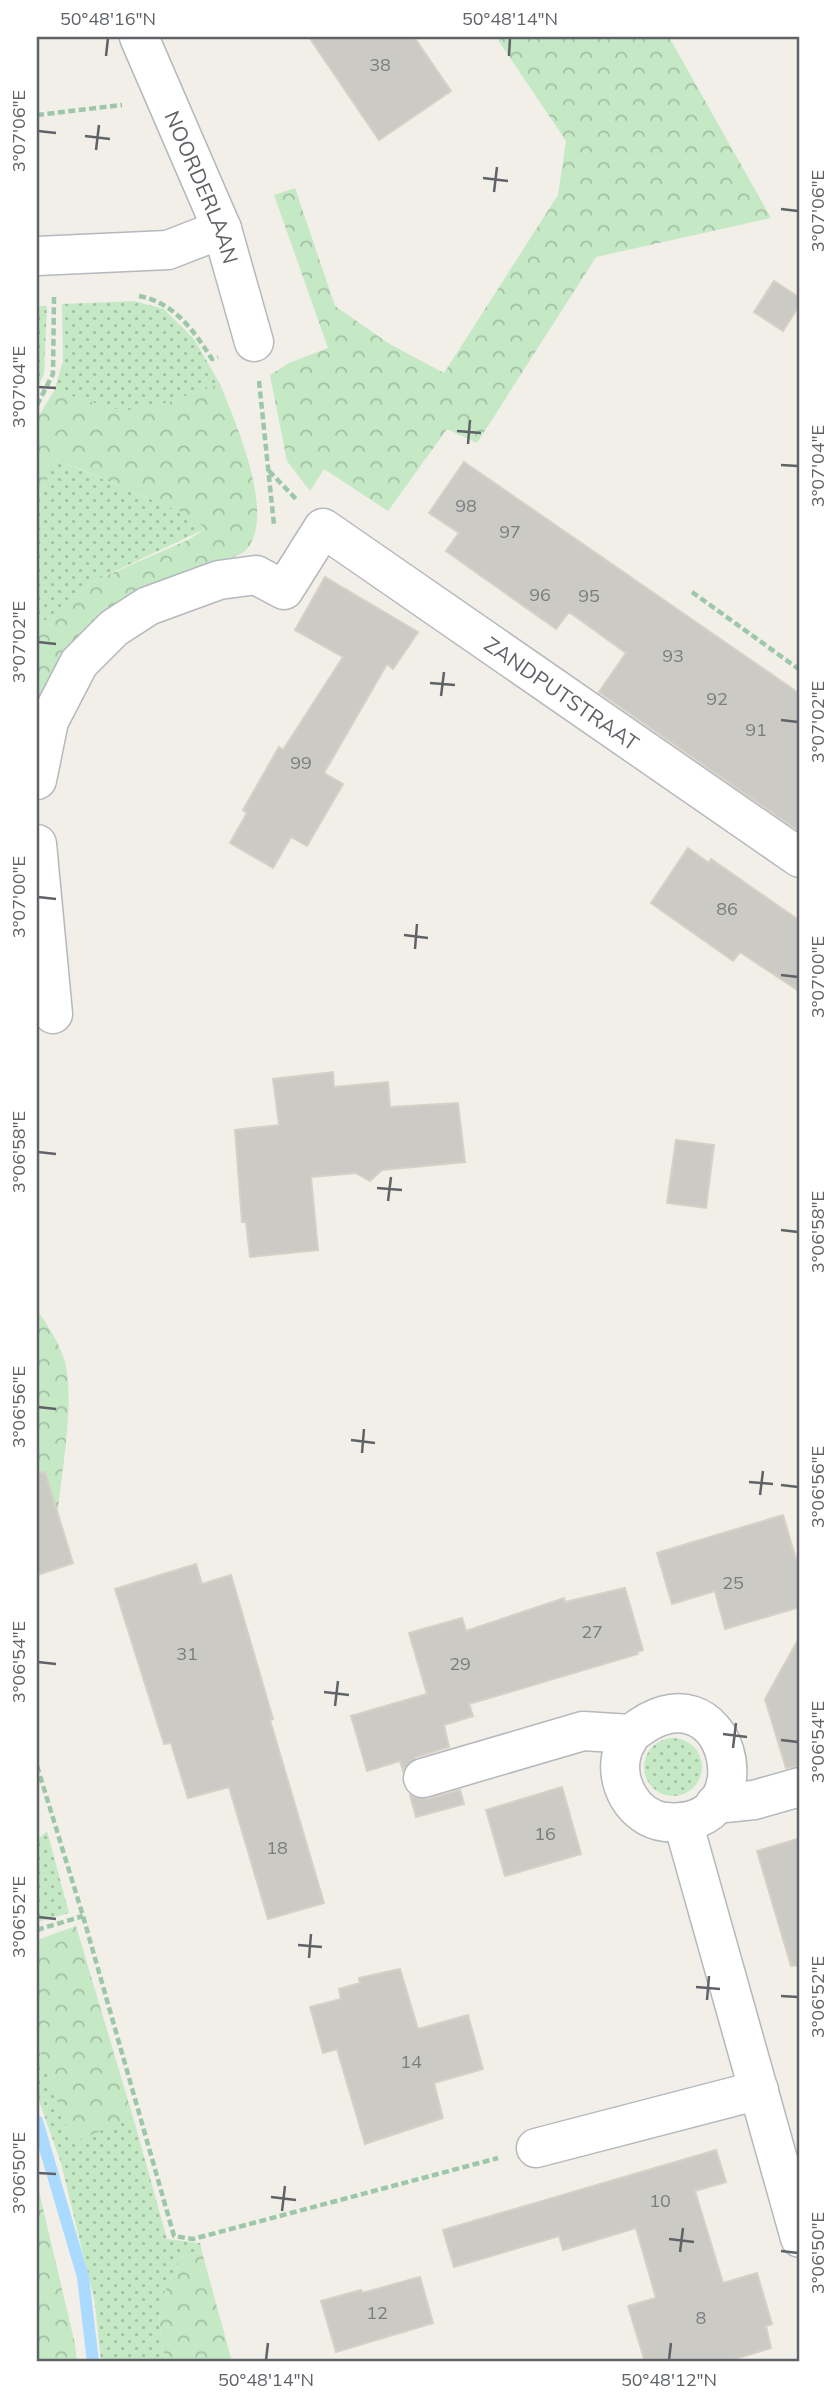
<svg xmlns="http://www.w3.org/2000/svg" width="837" height="2399" viewBox="0 0 837 2399" font-family="Mulish,sans-serif">
<defs>
<pattern id="grass-dots" width="8" height="8" patternUnits="userSpaceOnUse" patternTransform="scale(1.75)"><rect width="8" height="8" fill="#c5e8c5"/><path d="M2 2h.1M6 6h.1" fill="none" stroke="#a3c0a4" stroke-width="1.8" stroke-linecap="round"/></pattern>
<pattern id="forest-crowns" width="20" height="18" patternUnits="userSpaceOnUse" patternTransform="scale(1.75)"><rect width="20" height="18" fill="#c5e8c5"/><path d="M2 6a3 3 0 1 1 6 0M12 15a3 3 0 1 1 6 0" fill="none" stroke="#a3c0a4"/></pattern>
</defs>
<rect width="100%" height="100%" fill="#f1efe8"/>
<path fill="url(#grass-dots)" d="M134,301L164,309L194,339L220,384L157,406L122,411L54,391L63,361L62,304Z
M37,306H47L44,374L37,388Z
M55,459L193,517L205,529L92,582L37,627V503Z
M644 1767a29 29 0 1 1 58 0a29 29 0 1 1-58 0Z
M47,1831L69,1913L37,1922V1840Z
M37,2042L72,2142L133,2117L167,2239L200,2243L202,2252L182,2257C157,2302 155,2312 166,2362H101L95,2303L61,2163L37,2095Z"/>
<path fill="url(#forest-crowns)" d="M496,37H669L771,218L596,257L477,443L447,429L388,511L324,469L310,491L287,461L270,375L289,363L328,348L274,195L295,188L335,306L388,343L444,373L558,195L566,141Z
M220,384C235,421 278,518 245,551C240,555 231,558 225,560L37,714V627L92,582L188,540L205,529L193,517L56,459L37,503V419L54,391L122,411L157,406Z
M37,1310C48,1326 59,1342 65,1362C75,1402 61,1476 57,1519L37,1521Z
M76,1926L133,2117L72,2143L37,2042V1940Z
M37,2183L75,2344L77,2362H37Z
M202,2252L232,2362H166C155,2312 157,2302 182,2257Z"/>
<g fill="none" stroke-linecap="round" stroke-linejoin="round">
<path stroke="#aadaff" stroke-width="12" d="M37,2121L83,2277L93,2362"/>
</g>
<path fill="#cccac5" stroke="#d6d1c6" stroke-width="2" d="M309,37H414L451,91L379,140Z
M774,281L800,298V304L783,331L754,312Z
M464,462L800,694V832L599,692L626,653L569,612L556,629L446,551L459,533L429,513Z
M325,577L418,632L393,669L387,664L324,773L343,784L307,846L291,837L273,868L230,843L247,813L243,810L279,747L283,750L343,657L295,630Z
M688,848L709,863L711,859L800,921V992L740,952L733,961L651,903Z
M333,1072L334,1087L388,1082L390,1107L458,1103L465,1162L382,1170L370,1181L356,1173L311,1177L318,1250L250,1257L246,1222H242L235,1130L279,1125L273,1079Z
M676,1140L714,1145L706,1208L667,1203Z
M45,1472L73,1563L37,1575V1473Z
M783,1515L800,1573V1607L725,1629L715,1591L672,1604L657,1553Z
M196,1564L202,1584L231,1575L273,1719L270,1720L324,1903L268,1919L229,1787L188,1798L171,1743L164,1744L115,1589Z
M625,1588L643,1650L637,1652L638,1654L469,1704L473,1716L444,1725L449,1747L416,1757L403,1771L400,1761L367,1771L351,1716L427,1694L409,1633L462,1618L466,1631L564,1598L565,1602Z
M800,1636V1766L786,1768L765,1699Z
M562,1787L581,1854L505,1876L486,1810Z
M460,1790L464,1804L416,1817L410,1795L428,1799Z
M800,1838V1965L791,1966L757,1851Z
M400,1969L418,2029L468,2015L483,2069L434,2083L443,2118L365,2144L337,2049L323,2053L310,2007L341,1999L339,1989L360,1983L359,1978Z
M716,2150L726,2182L695,2191L723,2283L757,2273L772,2324L766,2326L771,2348L725,2362H645L628,2306L656,2298L636,2228L563,2250L559,2236L454,2267L443,2230Z
M420,2277L433,2323L336,2352L321,2301L361,2290L362,2293Z"/>
<g fill="none" stroke-linecap="round" stroke-linejoin="round">
<defs>
<g id="minor">
<path id="s1" d="M139,37L222,229L254,342"/>
<path d="M37,256L168,250L222,229"/>
<path id="s2" d="M37,780L49,721L79,663L114,628L148,606L219,580L256,575L284,590L323,528L800,858"/>
<path d="M37,844L53,1014"/>
<path d="M423,1778L583,1731L631,1734C727,1654 773,1832 665,1822C633,1818 614,1782 622,1753C623,1747 628,1740 631,1734"/>
<path d="M715,1804L754,1800L800,1787"/>
<path d="M683,1822L800,2238"/>
<path d="M536,2148L759,2090"/>
</g>
</defs>
<use href="#minor" stroke="#b5b8bc" stroke-width="41"/>
<path stroke="#9cc7a9" stroke-width="4.5" stroke-dasharray="7 3.5" stroke-linecap="butt" d="M37,115L122,105
M139,296C175,303 193,330 212,359L218,357
M259,381L274,525
M37,405L53,374L54,297
M269,471L297,500
M692,592L800,670
M37,1766L83,1916L174,2236L193,2239L498,2158
M37,1930L83,1916"/>
<use href="#minor" stroke="#fff" stroke-width="38"/>
</g>
<path fill="none" stroke="#5f6368" stroke-width="2.5" d="M106,56L108,38M509,56L510,38M38,131L56,133M85,136L110,139M96,150L99,125M483,178L508,181M494,192L497,167M781,209L798,211M38,387L56,388M457,431L481,433M468,444L470,420M781,465L798,466M38,642L56,644M430,683L455,685M441,696L444,672M781,720L798,722M38,897L56,899M404,935L428,938M415,949L417,924M781,975L798,977M38,1152L56,1154M377,1188L402,1190M388,1201L391,1177M781,1230L798,1232M38,1407L56,1409M351,1440L375,1443M362,1453L364,1429M749,1482L773,1484M781,1485L798,1487M760,1495L763,1471M38,1662L56,1664M324,1692L349,1695M335,1706L338,1681M723,1734L747,1737M781,1740L798,1742M733,1748L736,1723M38,1917L56,1919M298,1945L322,1947M309,1958L311,1934M696,1987L720,1989M781,1996L798,1997M707,2000L709,1976M38,2173L56,2174M271,2197L296,2200M282,2211L285,2186M669,2239L694,2242M781,2251L798,2253M680,2252L683,2228M266,2360L268,2343M669,2360L671,2343"/>
<g text-anchor="middle" dominant-baseline="central" stroke-width="6" stroke-linejoin="round" paint-order="stroke">
<g font-size="18" fill="#7a7d7f">
<text x="380" y="64">38</text>
<text x="466" y="505">98</text>
<text x="510" y="531">97</text>
<text x="540" y="594">96</text>
<text x="589" y="595">95</text>
<text x="673" y="655">93</text>
<text x="717" y="698">92</text>
<text x="756" y="729">91</text>
<text x="301" y="762">99</text>
<text x="727" y="908">86</text>
<text x="733" y="1582">25</text>
<text x="592" y="1631">27</text>
<text x="187" y="1653">31</text>
<text x="460" y="1663">29</text>
<text x="545" y="1833">16</text>
<text x="277" y="1847">18</text>
<text x="411" y="2061">14</text>
<text x="660" y="2200">10</text>
<text x="377" y="2312">12</text>
<text x="701" y="2317">8</text>
</g>
<g font-size="21" fill="#5f6368" stroke="#fff">
<text stroke="none"><textPath href="#s1" startOffset="163">NOORDERLAAN</textPath></text>
<text stroke="none"><textPath href="#s2" startOffset="724">ZANDPUTSTRAAT</textPath></text>
</g>
</g>
<rect width="837" height="2399" fill="none" stroke="#ffffff" stroke-width="77"/>
<rect x="38" y="38" width="760" height="2322" fill="none" stroke="#5f6368" stroke-width="2.5"/>
<g font-size="18" text-anchor="middle" fill="#5f6368">
<text x="108" y="25">50°48'16"N</text>
<text x="510" y="25">50°48'14"N</text>
<text transform="translate(19 131) rotate(-90)" y="6">3°07'06"E</text>
<text transform="translate(818 211) rotate(-90)" y="6">3°07'06"E</text>
<text transform="translate(19 387) rotate(-90)" y="6">3°07'04"E</text>
<text transform="translate(818 466) rotate(-90)" y="6">3°07'04"E</text>
<text transform="translate(19 642) rotate(-90)" y="6">3°07'02"E</text>
<text transform="translate(818 722) rotate(-90)" y="6">3°07'02"E</text>
<text transform="translate(19 897) rotate(-90)" y="6">3°07'00"E</text>
<text transform="translate(818 977) rotate(-90)" y="6">3°07'00"E</text>
<text transform="translate(19 1152) rotate(-90)" y="6">3°06'58"E</text>
<text transform="translate(818 1232) rotate(-90)" y="6">3°06'58"E</text>
<text transform="translate(19 1407) rotate(-90)" y="6">3°06'56"E</text>
<text transform="translate(818 1487) rotate(-90)" y="6">3°06'56"E</text>
<text transform="translate(19 1662) rotate(-90)" y="6">3°06'54"E</text>
<text transform="translate(818 1742) rotate(-90)" y="6">3°06'54"E</text>
<text transform="translate(19 1917) rotate(-90)" y="6">3°06'52"E</text>
<text transform="translate(818 1997) rotate(-90)" y="6">3°06'52"E</text>
<text transform="translate(19 2173) rotate(-90)" y="6">3°06'50"E</text>
<text transform="translate(818 2253) rotate(-90)" y="6">3°06'50"E</text>
<text x="266" y="2386">50°48'14"N</text>
<text x="669" y="2386">50°48'12"N</text>
</g>
</svg>
